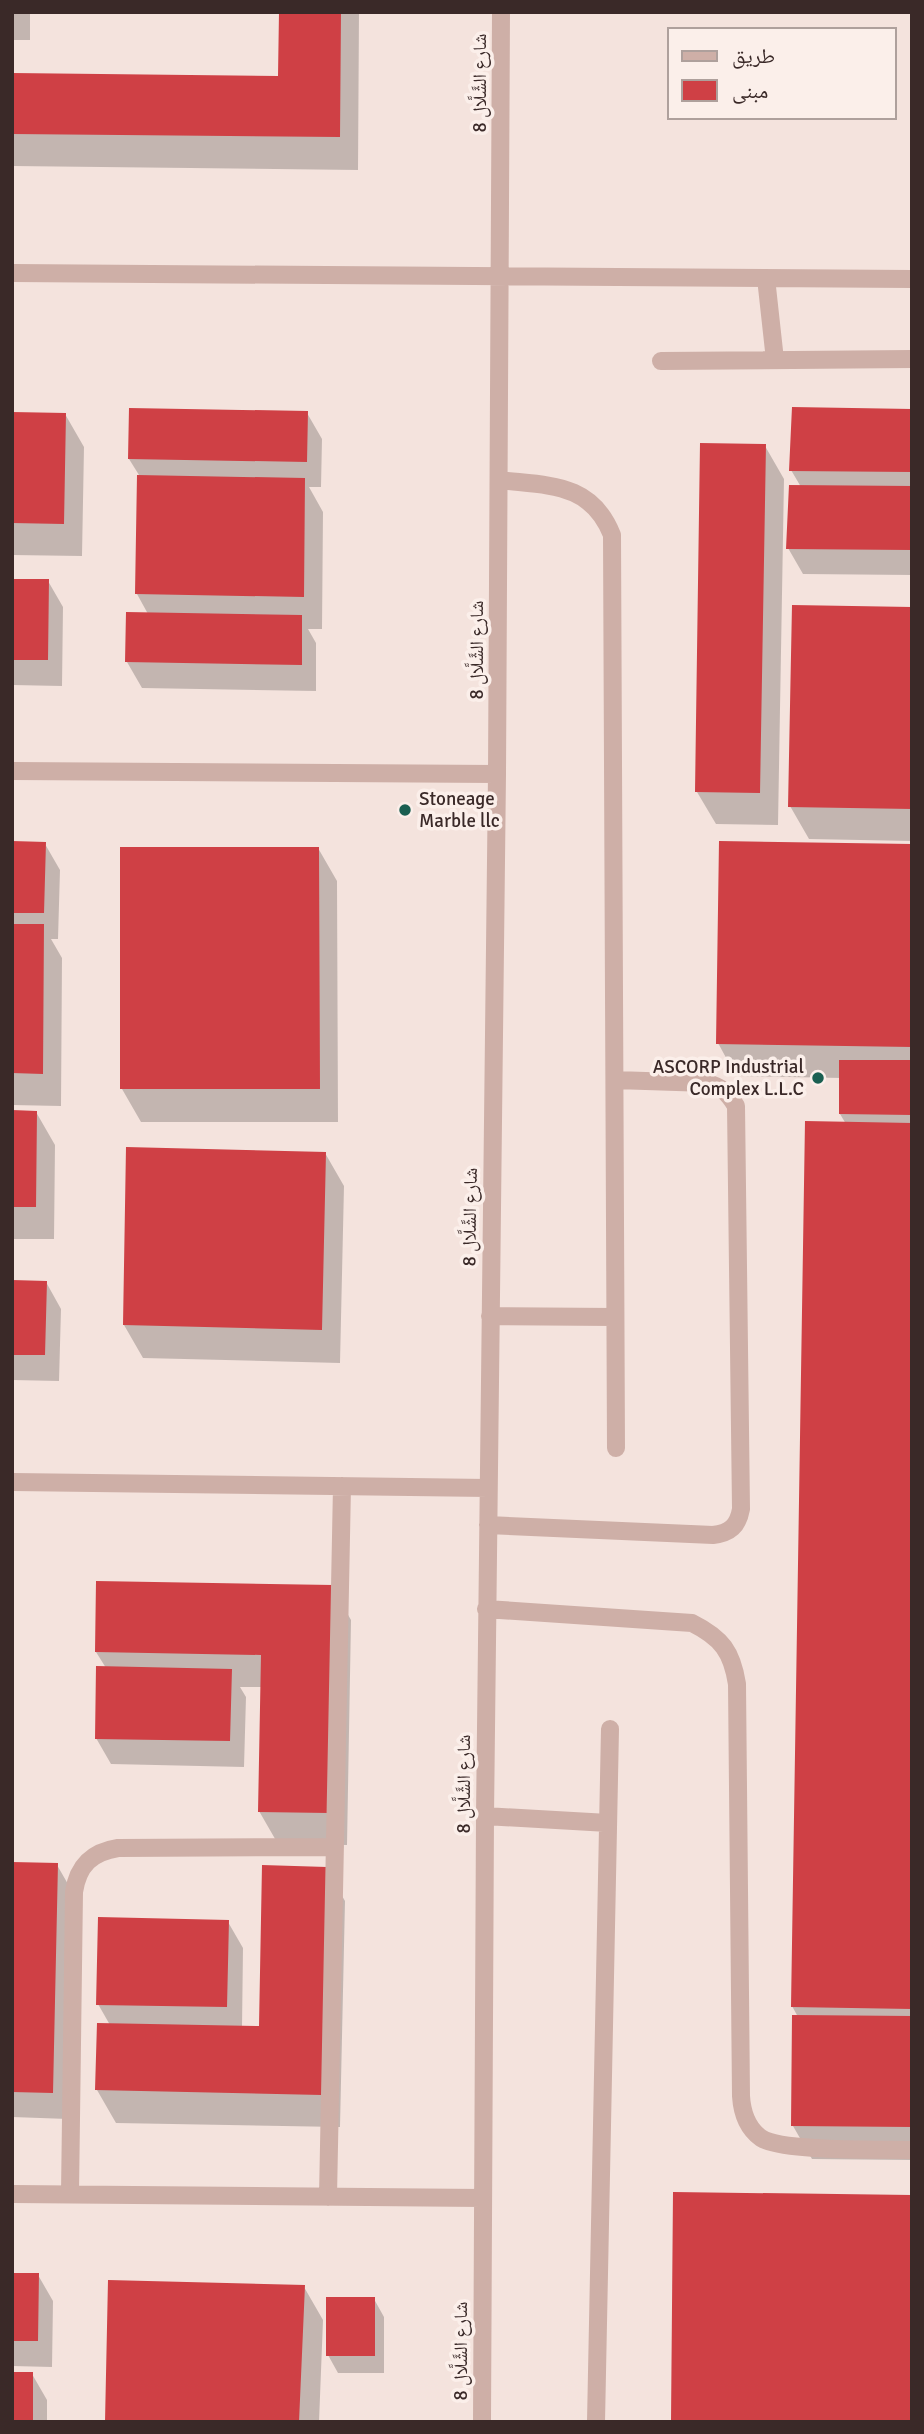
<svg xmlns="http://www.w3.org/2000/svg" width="924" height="2434" viewBox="0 0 924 2434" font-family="Signika,'Noto Naskh Arabic',sans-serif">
<rect width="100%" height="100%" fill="#f4e3dd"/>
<path fill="#0003" d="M12,12H30V40H12Z
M281,12H359L358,170L12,166V74L280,78Z
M912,410V575L803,574L788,548L801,487L791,470Z
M307,413L322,439L321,487H309L323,512L322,629H308L316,643V691L142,688L127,662L148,614L137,594L139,475L129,459Z
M12,414H65L84,447L82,556L12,555Z
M765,446L784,479L778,825L716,824L697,792Z
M12,581H48L63,607L62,686L12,685Z
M912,608V841L809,839L790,806Z
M12,843L45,844L60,870L58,939H51L62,958L61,1106L12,1105Z
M912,846V2160L812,2159L793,2126L798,2017L792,2006L846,1124L840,1114L841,1078L736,1076L718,1043Z
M318,848L337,881L338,1122H141L122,1089Z
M12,1112H36L55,1145L54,1239H12Z
M325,1153L344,1186L340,1363L143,1358L124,1325Z
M12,1282H46L61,1309L59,1381L12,1380Z
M332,1587L351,1620L347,1845L278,1844L259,1811L262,1687H240L246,1697L244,1767L111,1764L96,1738L106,1668L96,1652Z
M12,1864L57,1865L76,1898L68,2119L12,2117Z
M326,1868L345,1901L340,2127L116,2123L97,2090L110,2025L98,2004L228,1922L243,1948L242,2028H260Z
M12,2275H38L53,2301L52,2367L12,2366Z
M304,2287L323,2320L319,2422H107Z
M374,2299L384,2317V2373H338L328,2355Z
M32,2374L47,2400V2422H12Z"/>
<path fill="#cf4045" d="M279,12H341L340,137L12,134V73L278,76Z
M792,407L912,409V472L789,471Z
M129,408L308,411L307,462L128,459Z
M12,412L66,413L64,524L12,523Z
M700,443L766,444L760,793L695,792Z
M137,475L305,478L304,597L135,594Z
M789,485L912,486V550L786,549Z
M12,579H49L48,660H12Z
M792,605L912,607V809L788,807Z
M126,612L302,615V665L125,662Z
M12,841L46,842L44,913H12Z
M719,841L912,844V1047L716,1044Z
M120,847H319L320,1089H120Z
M12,924H44L43,1074L12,1073Z
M839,1060H912V1115L839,1114Z
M12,1110L37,1111L36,1207H12Z
M805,1121L912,1123V2009L791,2007Z
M126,1147L326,1152L322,1330L123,1325Z
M12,1280L47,1281L45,1355H12Z
M96,1581L333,1585L329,1813L258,1812L261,1655L95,1652Z
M96,1666L232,1669L230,1741L95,1739Z
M12,1862L58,1863L53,2093L12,2092Z
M262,1865L327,1867L322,2095L95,2090L97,2023L259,2026Z
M98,1917L229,1920L227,2007L96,2005Z
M792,2015L912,2016V2127L791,2126Z
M673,2192L912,2195V2422H671Z
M12,2273H39L38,2341H12Z
M108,2280L305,2285L299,2422H105Z
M326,2297H375V2356H326Z
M12,2372H33V2422H12Z"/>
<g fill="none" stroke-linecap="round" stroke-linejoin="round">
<path stroke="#ceafa7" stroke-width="18" d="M12,273L912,279
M766,278L775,360
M661,361L912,359
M499,480C548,486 591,482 612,535L616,1448
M12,771L497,774
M490,1316L615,1317
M12,1482L488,1488
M488,1525L713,1535C730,1533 738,1526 741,1509L736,1106C728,1093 722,1087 707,1083L615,1080
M486,1609L692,1623C722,1638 732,1652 737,1684L741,2096C742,2112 747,2128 761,2138C782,2152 881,2149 912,2150
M485,1816L608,1823
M12,2194L482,2198
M70,2194L74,1892C78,1865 92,1852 118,1848L335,1847
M328,2197L342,1486
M482,2422L485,1816L497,774L501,12
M596,2422L610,1729"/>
</g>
<g fill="#1a5f51" stroke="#fbefea" stroke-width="2.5">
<circle cx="405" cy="810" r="7"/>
<circle cx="818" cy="1078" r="7"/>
</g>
<g text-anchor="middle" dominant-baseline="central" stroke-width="7" stroke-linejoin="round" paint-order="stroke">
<g font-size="19" fill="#3a2928" stroke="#fbefea">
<text transform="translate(480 83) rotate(-90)">شارع الشَّلَّال 8</text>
<text transform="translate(477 650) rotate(-90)">شارع الشَّلَّال 8</text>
<text transform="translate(470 1217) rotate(-89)">شارع الشَّلَّال 8</text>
<text transform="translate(464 1784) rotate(-90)">شارع الشَّلَّال 8</text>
<text transform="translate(461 2351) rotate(-90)">شارع الشَّلَّال 8</text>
</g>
<g font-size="19" fill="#3a2928" stroke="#fbefea" text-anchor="start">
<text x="419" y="799">Stoneage<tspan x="419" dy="22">Marble llc</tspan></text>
<text x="804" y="1067" text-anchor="end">ASCORP Industrial<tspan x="804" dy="22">Complex L.L.C</tspan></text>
</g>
</g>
<rect width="924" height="2434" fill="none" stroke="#3a2928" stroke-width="28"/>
<rect x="668" y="28" width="228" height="91" fill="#fbefea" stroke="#aea09c" stroke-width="2"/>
<rect x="682" y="51" width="35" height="10" fill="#ceafa7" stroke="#aea09c" stroke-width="2"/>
<text x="732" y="63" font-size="21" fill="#3a2928">طريق</text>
<rect x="682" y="80" width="35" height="21" fill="#cf4045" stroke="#aea09c" stroke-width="2"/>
<text x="732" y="98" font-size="21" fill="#3a2928">مبنى</text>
</svg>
